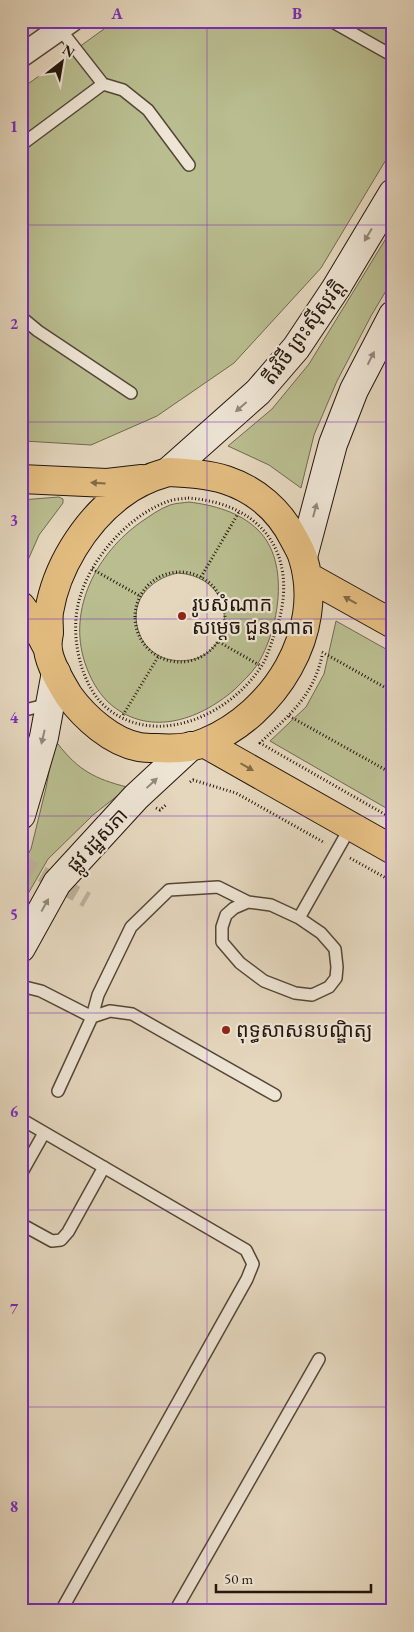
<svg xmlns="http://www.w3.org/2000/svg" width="414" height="1632" viewBox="0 0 414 1632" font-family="'EB Garamond','Noto Sans Khmer',serif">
<rect width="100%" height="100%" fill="#e5d7be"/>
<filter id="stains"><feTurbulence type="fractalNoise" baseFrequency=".004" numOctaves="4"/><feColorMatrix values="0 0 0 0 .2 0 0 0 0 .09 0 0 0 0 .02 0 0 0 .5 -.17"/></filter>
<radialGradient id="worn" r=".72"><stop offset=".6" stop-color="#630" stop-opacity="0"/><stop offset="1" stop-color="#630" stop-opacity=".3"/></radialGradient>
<path fill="#b9bd8f" stroke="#6e6a4e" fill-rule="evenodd" d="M115,21H393V148L321,268L234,363L157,416L91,445L24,441L21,440V89Z
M393,227V279L371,316L337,381L314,435L301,488L269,465L228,446L272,409L309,364Z
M59,497L63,499V503L39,535L21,576V500Z
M189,502C213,505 240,512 258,530C291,562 279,630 257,665C251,674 242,682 234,690C198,721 147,738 108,702C97,691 90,678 85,663C67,609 97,553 141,522C150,516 159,509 170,505C176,503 183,503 189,502ZM178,573C246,578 235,670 172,660C158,658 145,648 140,635C127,604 148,579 178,573Z
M336,621L393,653V812L270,741L306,707L324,674Z
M56,744H58C78,770 95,779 127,787L125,793L117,796L93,815L48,859L21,906V866L31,849L46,788L54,745Z"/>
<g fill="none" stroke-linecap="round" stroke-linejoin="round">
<path stroke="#beb09a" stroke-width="16" stroke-dasharray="16 8" stroke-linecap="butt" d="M21,862L87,900"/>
<defs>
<path id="service" d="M331,21L393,56
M60,29L103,84
M21,145L103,84L123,90L148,110L189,165
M21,317L38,331L131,393
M21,711L49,704
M248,902L271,905L299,918L321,933L335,949L337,967L336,978L329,987L312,995L295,993L264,981L240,963L222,942V927L226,915L234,908Z
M299,918L351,826
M21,986L41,991L92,1017L110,1011L132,1014L275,1095
M58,1091L92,1017L98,995L131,927L169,890L218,887L248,902
M21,1119L246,1250L253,1264L247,1279L61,1611
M21,1174L44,1133
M21,1224L52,1241L61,1240L68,1232L104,1167
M175,1611L319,1359"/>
<path id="minor" d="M21,56L71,21"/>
<path id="secondary" d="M168,472L258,392L296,348L336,288L393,193
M303,557L333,444L354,390L393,315
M21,815L44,737L56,672
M21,948L57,883L136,797L191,746"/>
<path id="primary" d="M168,472C187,473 207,474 226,480C256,490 280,511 294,539C297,545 301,551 303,558C326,632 274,714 206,742C191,749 171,749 156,748C150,748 144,748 139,747C112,742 85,718 69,696C61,683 50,665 48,650C47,645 48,638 49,633C49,626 48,619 49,612C56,568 84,523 119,496C134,484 150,477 168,472Z
M21,479L107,483L142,479
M307,576L393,624
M21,606L37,628L48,649
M204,743L393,850"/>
</defs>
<use href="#service" stroke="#544638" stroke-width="14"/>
<use href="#minor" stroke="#544638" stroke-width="25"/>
<use href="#secondary" stroke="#24160c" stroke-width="30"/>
<use href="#primary" stroke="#24160c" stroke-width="30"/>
<path stroke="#24160c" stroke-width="3" stroke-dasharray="1 2.5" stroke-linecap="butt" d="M188,498C268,504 302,561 274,636C270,646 267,658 261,667C229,715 158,748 108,709C95,699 87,683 82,668C75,646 73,620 80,597C92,557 129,515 169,501C175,499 182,499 188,498Z
M92,569L140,596
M135 617a45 45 0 1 1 90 0a45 45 0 1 1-90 0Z
M201,577L239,512
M219,642L261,666
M322,652L393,692
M322,656C313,697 288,716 260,743L393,819
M123,715L158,657
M289,716L393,774
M190,782L193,780L236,793L325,843
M156,808L160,810L167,804
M350,858L393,882"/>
<use href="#service" stroke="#eee5d5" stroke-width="11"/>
<use href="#minor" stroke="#eee5d5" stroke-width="22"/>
<use href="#secondary" stroke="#eee5d5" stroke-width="28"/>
<use href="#primary" stroke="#e2bc7f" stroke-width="28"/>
</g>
<defs><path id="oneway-solid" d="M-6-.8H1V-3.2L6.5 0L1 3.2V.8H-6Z" transform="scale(1.25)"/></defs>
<g fill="#93887b">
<use href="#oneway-solid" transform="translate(368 235) rotate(121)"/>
<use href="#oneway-solid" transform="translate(371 358) rotate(-63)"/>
<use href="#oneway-solid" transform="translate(241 407) rotate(139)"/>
<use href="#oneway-solid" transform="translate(315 510) rotate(-75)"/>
<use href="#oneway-solid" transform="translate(43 737) rotate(103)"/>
<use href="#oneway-solid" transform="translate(152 783) rotate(-43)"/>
<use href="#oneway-solid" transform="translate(45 905) rotate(-61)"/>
</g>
<g fill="#836946">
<use href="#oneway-solid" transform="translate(98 483) rotate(-177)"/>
<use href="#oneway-solid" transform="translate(350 600) rotate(-151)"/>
<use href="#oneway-solid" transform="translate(247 767) rotate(30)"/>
</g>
<path fill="none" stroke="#7b2cbf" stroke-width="1" stroke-opacity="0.55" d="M207,21V1611M21,225H393M21,422H393M21,619H393M21,816H393M21,1013H393M21,1210H393M21,1407H393"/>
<g fill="#8f2418" stroke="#eee5d5" stroke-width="2">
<circle cx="182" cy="616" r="5"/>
<circle cx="226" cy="1030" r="5"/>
</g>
<g text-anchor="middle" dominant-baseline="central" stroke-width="4.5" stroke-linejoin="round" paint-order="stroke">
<g font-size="20" fill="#24160c" stroke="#eee5d5">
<text transform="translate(303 332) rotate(-54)">តីរវិថី ព្រះស៊ីសុវត្តិ</text>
<text transform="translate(97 840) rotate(-47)">ផ្លូវ រដ្ឋសភា</text>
</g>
<g font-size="20" fill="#24160c" stroke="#eee5d5" text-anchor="start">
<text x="192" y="604">រូបសំណាក<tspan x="192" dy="23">សម្ដេច ជួនណាត</tspan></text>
<text x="236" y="1030">ពុទ្ធសាសនបណ្ឌិត្យ</text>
</g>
</g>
<rect width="414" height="1632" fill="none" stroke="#e5d7be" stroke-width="55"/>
<g transform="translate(62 62) rotate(31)" stroke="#eee5d5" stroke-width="4" paint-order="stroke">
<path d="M0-4L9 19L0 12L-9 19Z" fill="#24160c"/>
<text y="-8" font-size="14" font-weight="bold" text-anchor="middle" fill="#24160c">N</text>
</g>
<path d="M216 1584v8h155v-8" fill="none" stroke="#24160c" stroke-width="2.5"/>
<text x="224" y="1584" font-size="15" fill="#24160c" stroke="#eee5d5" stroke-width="4" paint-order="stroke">50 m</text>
<rect x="28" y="28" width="358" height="1576" fill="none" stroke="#7b2cbf" stroke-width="2"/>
<g font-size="16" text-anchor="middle" font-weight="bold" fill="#7b2cbf">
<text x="117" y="19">A</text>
<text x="297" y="19">B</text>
<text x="14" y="132">1</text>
<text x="14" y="329">2</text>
<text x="14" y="526">3</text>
<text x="14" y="723">4</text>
<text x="14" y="920">5</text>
<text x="14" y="1117">6</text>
<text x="14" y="1314">7</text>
<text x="14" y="1512">8</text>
</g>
<rect width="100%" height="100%" filter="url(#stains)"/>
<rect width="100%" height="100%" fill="url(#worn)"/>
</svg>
